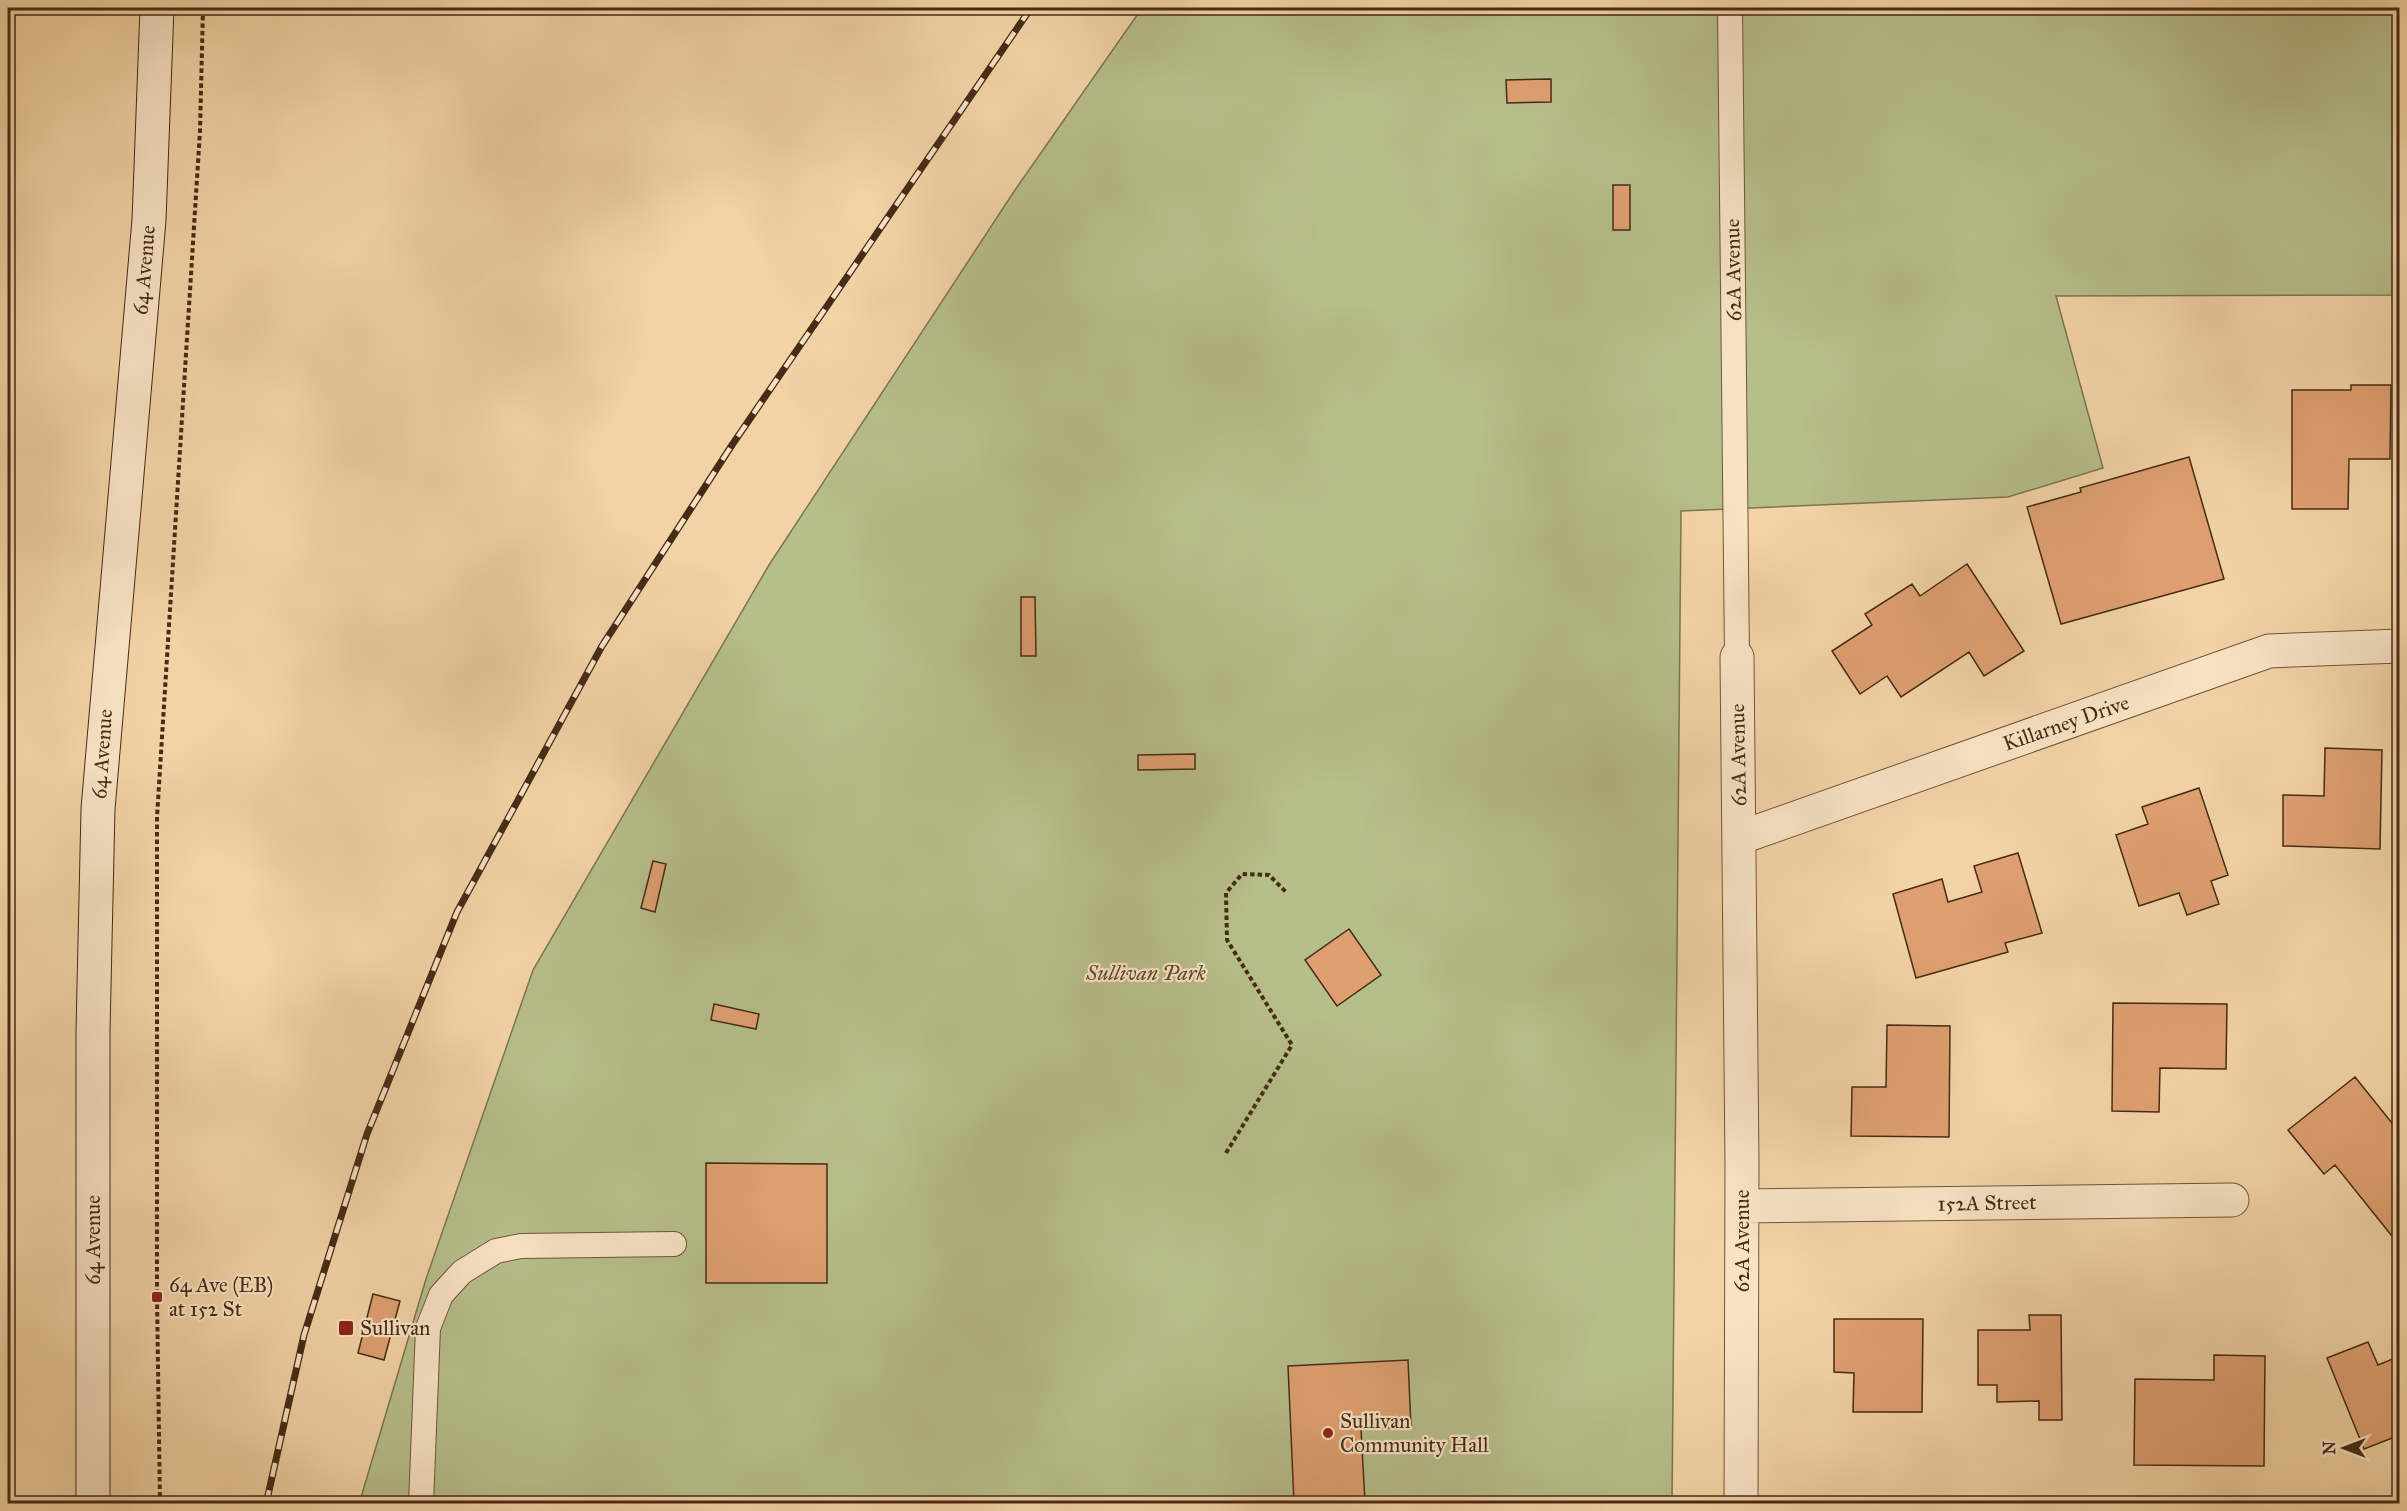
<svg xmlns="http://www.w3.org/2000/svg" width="2407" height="1511" viewBox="0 0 2407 1511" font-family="'IM FELL Great Primer',serif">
<rect width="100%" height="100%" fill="#f2d3a5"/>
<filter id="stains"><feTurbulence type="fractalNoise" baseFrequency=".00333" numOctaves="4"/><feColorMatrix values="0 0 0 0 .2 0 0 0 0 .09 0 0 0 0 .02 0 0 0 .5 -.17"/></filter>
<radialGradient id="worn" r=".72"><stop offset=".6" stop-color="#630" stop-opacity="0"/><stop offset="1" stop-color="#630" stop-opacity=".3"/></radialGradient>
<path fill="#b6be8a" stroke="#7e7450" stroke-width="1.5" d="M1142,8H2399V295L2056,296L2103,468L2008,497L1681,511L1672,1503L359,1504L426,1279L533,970L769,565L1015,190Z"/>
<path fill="#dfa071" stroke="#462b17" stroke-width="1.5" d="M1551,79V102L1507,103L1506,80Z
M1613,185H1630V230H1613Z
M2351,385H2391L2390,459H2349L2348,509H2292V390H2351Z
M2189,457L2224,579L2061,624L2027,507L2081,492L2080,488Z
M1967,564L2024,651L1984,676L1969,652L1901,697L1887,676L1860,694L1832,651L1872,625L1865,614L1912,584L1920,596Z
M1021,597H1035L1036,656H1021Z
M2325,748L2382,750L2380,849L2283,846V795L2324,796Z
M1195,754V769L1138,770V755Z
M2199,788L2228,875L2211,881L2219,904L2187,915L2179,893L2139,906L2116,835L2148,824L2142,807Z
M2018,853L2042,933L2005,943L2008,952L1916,978L1893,894L1942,879L1948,902L1982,892L1974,866Z
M653,861L666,864L655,912L641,908Z
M1349,929L1381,975L1337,1006L1305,960Z
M2113,1003L2227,1004L2226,1069L2160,1068L2159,1112L2112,1111Z
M714,1004L759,1014L756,1029L711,1020Z
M1887,1025L1950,1026L1949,1137L1851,1136L1852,1087H1886Z
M2355,1077L2400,1133V1246L2335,1165L2324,1174L2288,1130Z
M706,1163L827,1164V1283H706Z
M373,1294L400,1301L384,1360L358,1353Z
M2029,1315H2061L2062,1420H2039V1401L1997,1402V1385H1978V1330H2030Z
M1834,1319H1923L1922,1412H1853L1854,1373L1834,1372Z
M2368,1342L2378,1365L2400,1356V1435L2364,1449L2327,1358Z
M2214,1355L2265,1356L2264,1466L2134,1465L2135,1379L2214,1380Z
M1408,1360L1411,1427L1361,1429L1365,1502L1294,1503L1288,1366Z"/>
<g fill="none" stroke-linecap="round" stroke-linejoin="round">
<defs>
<path id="lane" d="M1730,8L1737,657
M421,1504L428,1328L441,1295L462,1272L496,1251L521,1246L674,1244"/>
<path id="street" d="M1737,657L1742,1164L1741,1504
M1739,838L2269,651L2400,646
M1742,1206L2232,1200"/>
<path id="secondary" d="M93,1504V1031L98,809L149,220L157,8"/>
</defs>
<use href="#lane" stroke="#71553a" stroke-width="26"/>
<use href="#street" stroke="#71553a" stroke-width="35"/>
<use href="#secondary" stroke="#462b17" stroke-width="35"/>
<path stroke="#462b17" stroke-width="4" stroke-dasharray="4.5 3" stroke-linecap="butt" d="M1226,1153L1292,1045L1227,940L1226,893L1242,874L1269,875L1287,893
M160,1504L157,1297V817L200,131L203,8"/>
<use href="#lane" stroke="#f7e2c4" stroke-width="24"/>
<use href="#street" stroke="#f7e2c4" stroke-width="33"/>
<use href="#secondary" stroke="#f7e2c4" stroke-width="33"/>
<defs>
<path id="rail" d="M266,1504L304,1335L367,1134L457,912L602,646L732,445L1031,8"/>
</defs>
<use href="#rail" stroke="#462b17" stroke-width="7"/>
<use href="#rail" stroke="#f7e2c4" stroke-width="4.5" stroke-dasharray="14" stroke-linecap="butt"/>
</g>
<g fill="#8f2418" stroke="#f7e2c4" stroke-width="2">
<rect x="151" y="1291" width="12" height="12" rx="3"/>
<rect x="338" y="1320" width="16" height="16" rx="3"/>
<circle cx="1328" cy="1433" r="6"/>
</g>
<g text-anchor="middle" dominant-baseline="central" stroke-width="4.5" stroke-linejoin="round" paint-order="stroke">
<g font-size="21" fill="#462b17" stroke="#f7e2c4">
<text transform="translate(144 270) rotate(-85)">64 Avenue</text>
<text transform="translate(1733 270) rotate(-91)">62A Avenue</text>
<text transform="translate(2066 723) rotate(-19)">Killarney Drive</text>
<text transform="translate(102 754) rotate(-86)">64 Avenue</text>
<text transform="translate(1738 755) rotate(-91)">62A Avenue</text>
<text transform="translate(1987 1203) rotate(-1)">152A Street</text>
<text transform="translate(93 1240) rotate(-90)">64 Avenue</text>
<text transform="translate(1742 1241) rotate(-90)">62A Avenue</text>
</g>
<g font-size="21" font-style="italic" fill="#5c482e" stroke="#f7e2c4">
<text x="1146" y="973">Sullivan Park</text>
</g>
<g font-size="21" fill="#462b17" stroke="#f7e2c4" text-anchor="start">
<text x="169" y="1285">64 Ave (EB)<tspan x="169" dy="24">at 152 St</tspan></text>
<text x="360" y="1328">Sullivan</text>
<text x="1340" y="1421">Sullivan<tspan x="1340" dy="24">Community Hall</tspan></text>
</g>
</g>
<rect width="2407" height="1511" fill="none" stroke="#f2d3a5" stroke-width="30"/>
<rect x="9" y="9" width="2389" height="1493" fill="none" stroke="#462b17" stroke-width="3"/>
<rect x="15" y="15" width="2377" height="1481" fill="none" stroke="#462b17" stroke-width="1.5"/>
<g transform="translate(2344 1448) rotate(270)" stroke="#f7e2c4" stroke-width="4.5" paint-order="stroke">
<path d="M0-4.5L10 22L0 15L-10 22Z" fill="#462b17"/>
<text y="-9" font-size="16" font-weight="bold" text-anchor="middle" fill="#462b17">N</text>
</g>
<rect width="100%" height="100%" filter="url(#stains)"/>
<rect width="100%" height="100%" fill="url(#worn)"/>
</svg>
